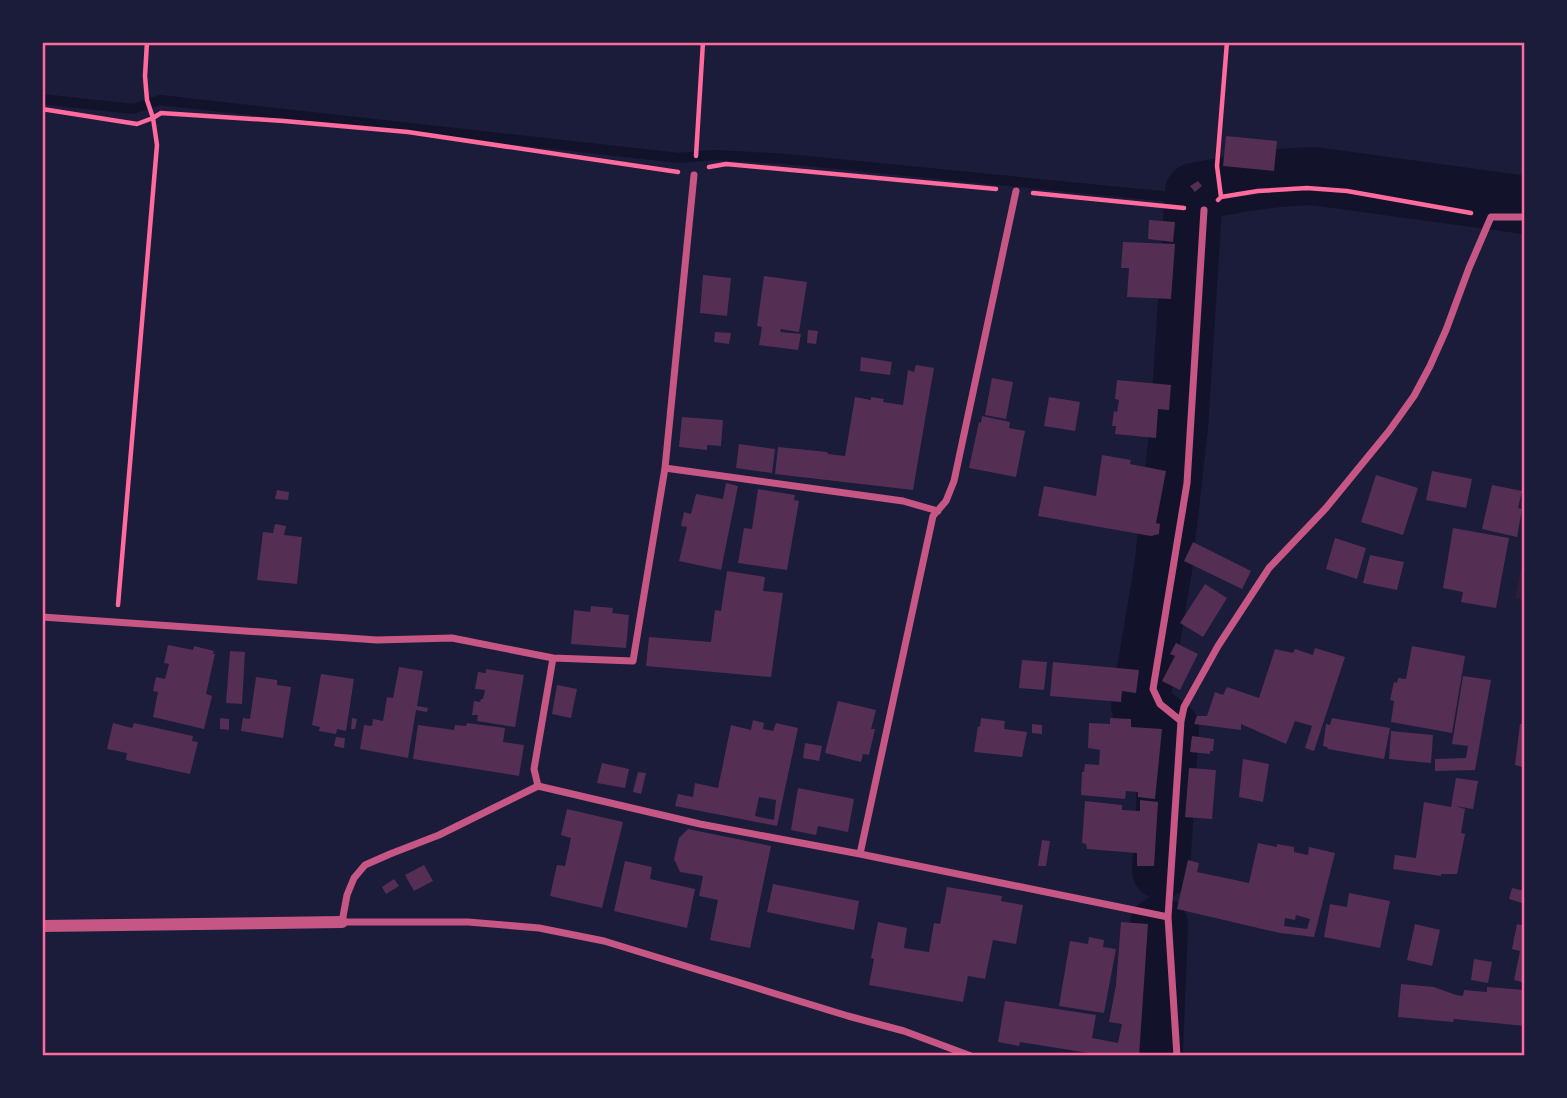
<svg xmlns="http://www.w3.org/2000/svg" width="1567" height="1098" viewBox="0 0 1567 1098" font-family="'Libre Baskerville',serif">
<rect width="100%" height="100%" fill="#1b1b3a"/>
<path fill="#2a1e3b" d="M1525,551V600L1515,598Z"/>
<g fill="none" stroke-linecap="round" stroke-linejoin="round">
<path stroke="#12122b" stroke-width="10" d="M42,99L133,109L160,100L679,158L714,155L787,159L1171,197L1194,192"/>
<path stroke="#12122b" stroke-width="58" d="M1161,870L1170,728L1140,706L1163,569L1179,427L1194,192C1234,184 1272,177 1313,176L1525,205
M1154,1049L1159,925"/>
</g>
<path fill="#542f53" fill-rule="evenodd" d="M1226,136L1277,141L1274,171L1223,166Z
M1198,181L1202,186L1195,192L1190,186Z
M1149,220L1175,222L1173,242L1148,239Z
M1123,242L1175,244L1171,299L1127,297L1129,268H1121Z
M703,275L731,278L727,316L700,313Z
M764,276L807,282L799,332L781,329L780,332L801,334L798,350L759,345L762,327L757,326Z
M808,330L818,331L816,344L807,343Z
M715,332L731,333L729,344L714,342Z
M861,357L892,362L890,375L860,371Z
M916,365L934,368L913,490L775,474L778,447L827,452L828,454L845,456L855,397L871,400V397L884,399L883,402L903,405L908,370L914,372Z
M992,378L1013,382L1006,419L985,415Z
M1117,380L1171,385L1169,410L1158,409L1156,438L1115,434L1116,426H1112L1114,411L1117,412L1119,400L1115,399Z
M1049,397L1080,402L1075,431L1044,426Z
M982,416L1010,422L1009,428L1025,431L1016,477L969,468L979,422L981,423Z
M682,417L723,420L721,446L707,445V450L679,447Z
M739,444L775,449L772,473L736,468Z
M1102,455L1131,460L1130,464L1166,471L1156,523L1160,524L1159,534L1151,536L1038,516L1044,486L1096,496Z
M1432,471L1472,479L1466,508L1426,500Z
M1376,475L1418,488L1403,535L1361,522Z
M726,483L738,486L721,570L679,561L687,527L681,526L684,512L691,514L696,494L723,499Z
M1492,485L1522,491L1518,508L1522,509L1517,537L1482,529Z
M758,489L795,495L794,500L799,501L787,570L738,563L744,528L752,529Z
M277,490L289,492L288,500L275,499Z
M275,524L286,526L284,535L302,537L297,584L257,580L263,532L273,533Z
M1453,528L1509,538L1496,608L1461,602L1463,592L1443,588Z
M1335,538L1366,548L1357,579L1326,569Z
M1193,542L1251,571L1242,589L1184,561Z
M1370,555L1404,562L1397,590L1363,583Z
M727,571L765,577L763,591L783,593L771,677L646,666L649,637L711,642L715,610L721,611Z
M1205,584L1227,598L1203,637L1180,623Z
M591,606L613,608L612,613L629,615L626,648L571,644L574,610L590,612Z
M1176,643L1198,654L1180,690L1162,681L1175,656L1170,654Z
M168,645L193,650L194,646L214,651L213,654H215L206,694L212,696L204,729L153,717L158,692L153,691L156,677L165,679L169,664L164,663Z
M1412,646L1465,656L1452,733L1391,722L1394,701L1390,700L1394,682L1397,683L1398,678L1406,679Z
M1315,648L1345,657L1314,751L1305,748L1312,726L1295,721L1286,744L1241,724V730L1194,724L1197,716H1207L1215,692L1223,695L1227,687L1259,698L1275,649L1293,653L1295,649L1313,655Z
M230,651L245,652L242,704L226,703Z
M1022,660L1047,662L1044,690L1019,688Z
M1053,662L1139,670L1136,693L1122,691L1121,702L1050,696Z
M399,667L423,671L417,706L428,708L427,712L416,710L408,758L360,749L364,725L372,726L373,719L383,721L387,697L393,698Z
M486,669L524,675L515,727L477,721L478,715H472L474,701L480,702L481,699H483L485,690L475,689L478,672L486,673Z
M321,674L354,679L346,731L337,729L336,734L319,731L320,727L312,725Z
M1463,676L1491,680L1475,770L1435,771V759L1466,758L1468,746L1452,744Z
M256,677L277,680V685L291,687L283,738L241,731L243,718L250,719Z
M557,685L577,689L571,718L552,714Z
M838,701L876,710L871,729H875L869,755L863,754L861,762L825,753Z
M220,718L229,719V730L220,729Z
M352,718L357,719L355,729H351Z
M981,718L1005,721L1004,729L1027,732L1022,757L974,752L978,726L980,727Z
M1110,718L1131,719V727L1162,729L1155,799L1138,797V792L1126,791L1125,799L1081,795L1082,772H1084L1085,764L1099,765L1100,750L1088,748L1089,723L1110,724Z
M1332,718L1390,728L1384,759L1328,749L1327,747L1323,746L1326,724L1330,725Z
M753,720L764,723L763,729L773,731L776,723L798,728L777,826L675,806L678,794L693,797L695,783L718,788L731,725L751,730ZM759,797L776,800L774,820L755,816Z
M113,723L132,728L134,723L193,736L192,741L198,742L190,774L126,760L127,753L107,749Z
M467,723L505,728L503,742L524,745L519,776L413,759L418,725L454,730L455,725L466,726Z
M1032,724L1042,725V734L1032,733Z
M1520,724H1525V768L1515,765Z
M1391,731L1433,735L1431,763L1389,759Z
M1192,736L1214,739L1213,751H1210V754L1190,752Z
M336,737L345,738L344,748L334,746Z
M805,743L822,746L819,761L803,758Z
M1243,759L1269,764L1263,802L1239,797Z
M602,763L629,769L625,788L597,783Z
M1189,768L1216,770L1212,819L1185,817Z
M638,772L646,773L641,794L633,792Z
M1456,778L1478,781L1473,809L1455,806L1465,809L1461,833L1465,834L1457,874H1441V876L1393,869L1395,855L1416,858L1424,802L1451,807Z
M798,788L854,799L848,832L818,826L816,835L791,830Z
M1140,800L1158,802L1154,866H1137V853L1087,849L1086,844L1082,843L1085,801L1122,805V810L1140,811Z
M567,809L623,822L602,908L550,896L557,865L565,866L571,838L561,835Z
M688,829L771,846L750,948L710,940L718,900L699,896L703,876L680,872L674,859L679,838Z
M1042,840L1050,841L1046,866H1038Z
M1258,843L1277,847V844L1294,847V852L1308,855L1309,847L1335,853L1314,937L1280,933L1177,909L1188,860L1199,863L1197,872L1249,883ZM1296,915L1310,919L1307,929L1284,926L1285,918L1295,920Z
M625,861L652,867L650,879L695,889L687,928L614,911Z
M424,865L433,881L414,891L405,875Z
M394,879L399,886L386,894L382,887Z
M773,884L859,901L854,930L767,912Z
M947,887L1002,896L1001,901L1023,905L1016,944L993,940L985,979L968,976L963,1002L869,985L874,959L871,958L878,922L907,928L904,948L929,952L934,923L940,924Z
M1512,888L1525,891V904L1509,899Z
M1349,893L1390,901L1380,948L1324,937L1330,904L1347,907Z
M1121,922L1148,924L1139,1056H1107L1020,1042L1019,1046L998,1042L1005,1001L1096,1015L1092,1038L1118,1043L1122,1024L1109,1022L1116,985Z
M1415,924L1440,930L1432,966L1407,960Z
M1517,924L1525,926V983L1514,980L1520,951L1512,949Z
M1089,937L1104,940L1103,947L1116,949L1104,1013L1059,1006L1070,941L1088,944Z
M1474,959L1492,962L1488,983L1471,980Z
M1401,984L1434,987L1456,995L1463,996L1464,990L1487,992V987L1525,990V1026L1454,1019L1453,1022L1398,1017Z"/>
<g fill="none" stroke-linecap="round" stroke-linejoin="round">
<path stroke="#ff6b9d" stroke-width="4.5" d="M42,109L137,124L153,118L161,113L284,121L408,132L678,172
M696,156L703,42
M709,167L726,164L996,189
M1033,193L1184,208
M1221,197L1217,166L1227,42
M1218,200L1221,197L1258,191L1307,188L1347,191L1471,213
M118,605L157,145L153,118L147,100L145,76L147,42"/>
<path stroke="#c65784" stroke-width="7" d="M665,468L903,501L938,511
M42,617L377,640L452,638L553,658L633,661L665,468L694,175
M1181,721L1160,704L1153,689L1187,483L1204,210
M538,786L534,769L553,658
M860,854L933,516L946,501L954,481L1016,191
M971,1056L904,1031L848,1016L604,941L539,928L468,922H342L347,895L354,878L365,865L390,854L439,835L538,786L700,824L860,854L1168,917
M1177,1056L1168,917L1181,721L1184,707L1218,646L1269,568L1326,508L1389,431L1414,396L1430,366L1446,330L1469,268L1491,217H1525"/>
<path stroke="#c65784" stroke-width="12" d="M42,926L342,922"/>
</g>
<rect width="1567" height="1098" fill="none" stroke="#1b1b3a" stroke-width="88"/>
<rect x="44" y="44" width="1479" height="1010" fill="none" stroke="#ff6b9d" stroke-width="2.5"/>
</svg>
